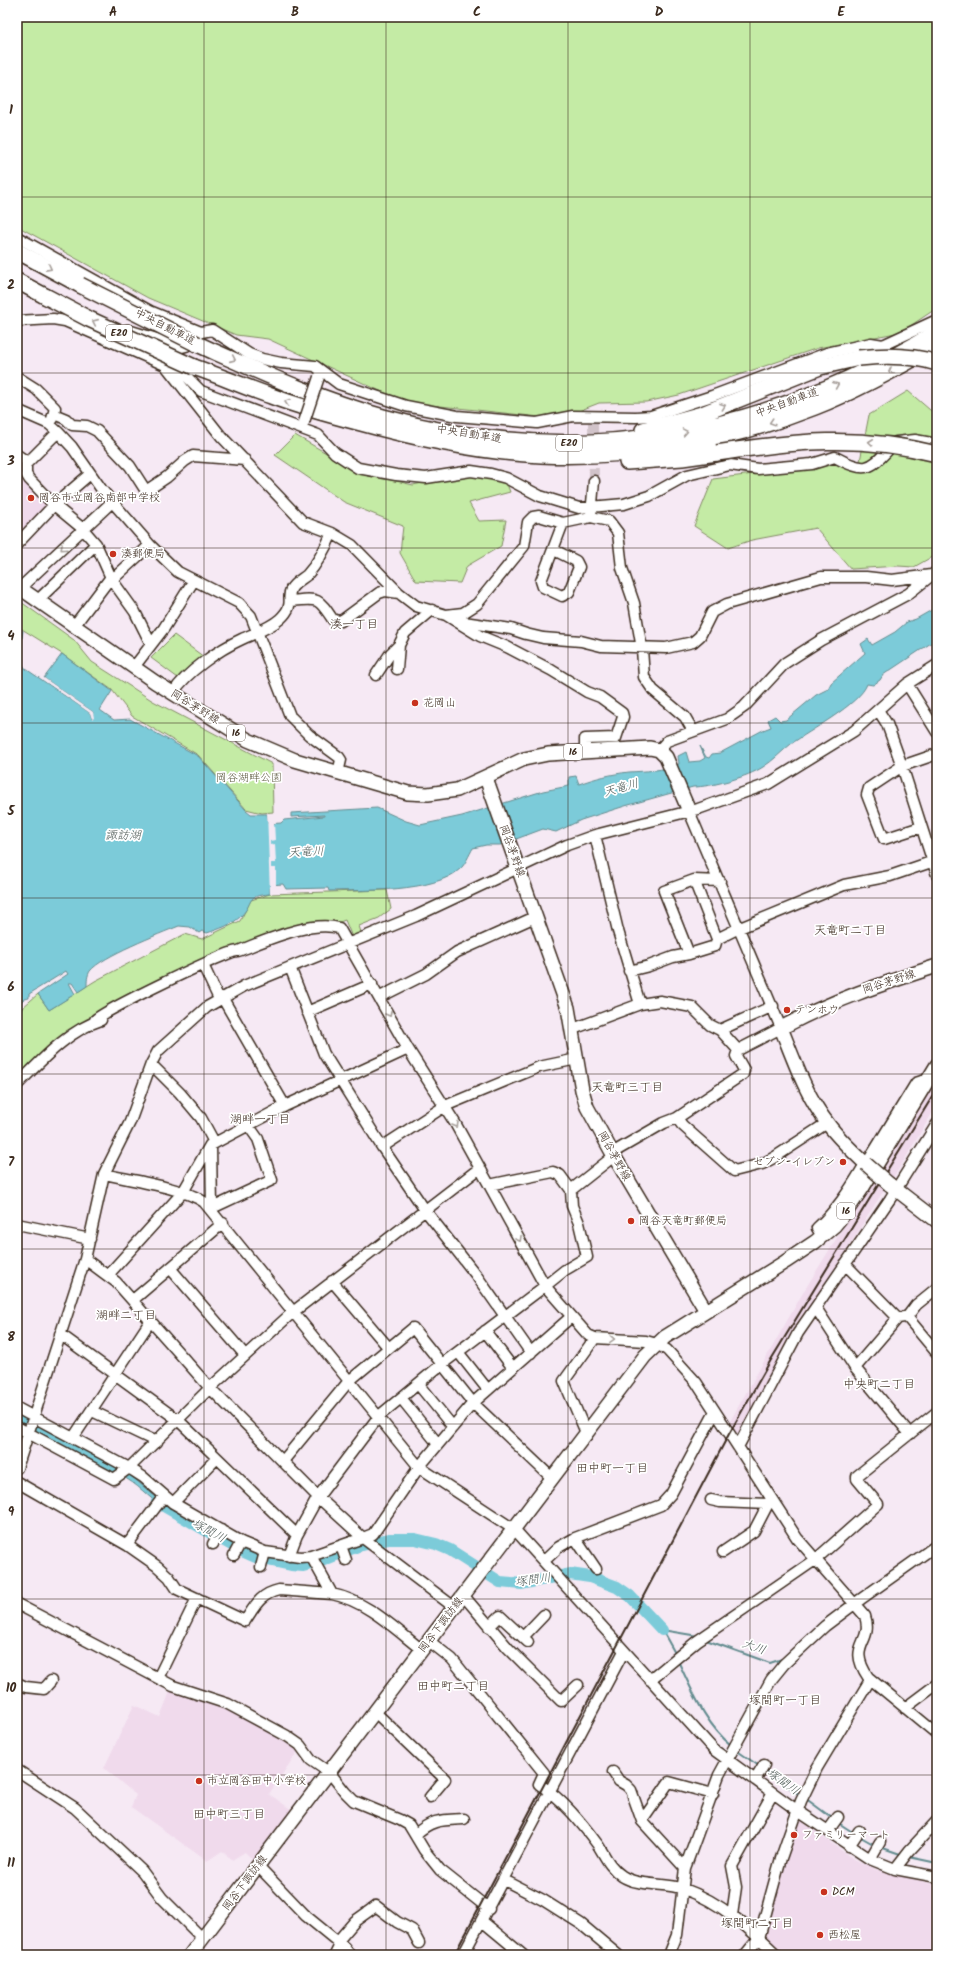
<svg xmlns="http://www.w3.org/2000/svg" width="954" height="1972" viewBox="0 0 954 1972" font-family="Kalam,'Klee One',sans-serif">
<rect width="100%" height="100%" fill="#f6e9f4"/>
<filter id="ink" filterUnits="userSpaceOnUse"><feTurbulence type="fractalNoise" baseFrequency=".025" numOctaves="2"/><feDisplacementMap in="SourceGraphic" scale="8" xChannelSelector="R" yChannelSelector="G"/><feConvolveMatrix kernelMatrix="1 2 1 2 8 2 1 2 1" color-interpolation-filters="sRGB"/></filter>
<g filter="url(#ink)">
<path fill="#f0daec" d="M17,457L50,504L17,540Z
M937,1076V1105L899,1169L884,1190L782,1353L741,1432L734,1433L729,1423L804,1291Z
M171,1689L243,1713L300,1748L269,1794L292,1810L253,1860L245,1852L232,1860L222,1851L207,1861L131,1807L136,1795L104,1768L134,1705L160,1717Z
M798,1819L852,1858L877,1870L937,1885V1955H781L762,1938Z"/>
<path fill="#c4eba5" stroke="#808a62" d="M17,17H937V308L901,332L818,348L679,395L646,402L599,403L558,419L404,402L268,339L236,335L148,298L17,226Z
M908,391L937,416V554L914,567L898,566L851,569L816,528L752,540L728,548L694,526L713,479L860,461L869,415Z
M295,435L359,472L413,485L440,479L502,471L510,492L469,503L479,521L506,520L501,546L467,566L460,583L416,581L400,553L403,526L344,502L275,455Z
M17,599L74,640L92,662L153,701L272,764L273,812L262,813L246,809L198,755L132,716L112,690L62,654L17,626Z
M174,635L204,657L178,678L151,658Z
M387,890L391,909L379,918L359,926L361,932L352,937L345,920L337,923H313L110,1006L17,1080V1019L22,1008L38,994L49,1010L95,981L185,934L202,939L240,921L251,900L270,894Z"/>
<path fill="#7ccbd9" stroke="#628b8e" d="M937,607V639L883,675L880,680L873,685L867,684C860,704 809,731 791,744C782,751 773,761 763,767C748,777 711,787 693,787L625,806L581,820L556,832L543,829L500,845H486L473,848C469,855 465,865 460,869C434,893 362,890 329,891L328,888L286,889L283,884L270,885V894C244,896 255,902 241,916C232,925 219,929 207,933L202,931L199,933L190,927L179,926C159,934 102,956 90,971C87,976 87,981 87,986L78,992L72,983H69L75,994L49,1010L38,994L68,974L66,971L29,994V998L24,999L18,1004L22,1008L17,1019V627L23,631L19,660L26,669L90,713L92,719L93,712L44,678L62,654L112,691L100,710L114,720L130,719L198,756L246,810L251,814H267L268,824L281,823L284,820L324,816V815L291,817V813L377,808L406,821L420,825L462,816L543,791L569,786V777L576,776L579,784C595,778 612,774 629,772C645,771 663,771 679,764L678,756L686,752L689,762L700,761L705,758L700,746L706,757L709,758L712,754L720,753L763,730L771,727L768,720L775,716L780,721L786,720L816,695L828,689L831,683L865,653L861,644L868,639L872,645L895,632L907,622L916,619Z
M17,1414L130,1475L165,1505L174,1509L169,1511C154,1503 142,1488 127,1479L17,1421Z"/>
<path fill="#f6e9f4" d="M44,678L93,712L94,718L92,719L90,713L43,680Z
M267,812L269,814L270,822H274L275,840L270,841V845L275,844L276,863H271V868H276V887H272V894H270Z"/>
<g fill="none" stroke-linecap="round" stroke-linejoin="round">
<path stroke="#628b8e" stroke-width="2" d="M662,1630L676,1655
M662,1630L698,1636
M706,1640L770,1663L782,1659
M678,1661C693,1692 705,1724 732,1746
M736,1750L759,1766
M764,1770L800,1795
M805,1798L832,1818
M837,1822L854,1833
M859,1836L875,1845
M880,1847L903,1855
M909,1857L937,1863"/>
<path stroke="#7ccbd9" stroke-width="12" d="M157,1502L242,1551L258,1558L291,1565L303,1566L319,1562L358,1546L389,1539H415L436,1544L450,1550L500,1582L522,1584L570,1574L590,1577L617,1587L630,1596L662,1630"/>
<path stroke="#d1c3c9" stroke-width="10" stroke-dasharray="10 5" stroke-linecap="butt" d="M593,423L594,481"/>
<defs>
<path id="minor" d="M17,237L150,311L201,332
M17,321L53,319L65,321L165,365L221,436L303,522L332,533L352,545L399,593L416,606L446,615L480,636L507,647L551,670L587,692L600,697L622,713L623,717L616,738L585,739V751
M113,342L122,331L128,330L182,347L186,346L201,332L212,330L249,354L262,359L281,363L315,366L339,384L406,406L457,416L537,423L573,416L636,417L651,416L712,396L827,353L871,343L883,345L937,320
M170,369L182,372L201,391L318,435L335,453L358,468L396,475L426,478L471,471L491,474L506,478L540,496L579,508L624,504L649,496L687,475L730,465L758,469L812,464L835,457C870,476 871,467 896,442L915,440L937,444
M17,377L36,389L55,408L52,419
M17,410L49,424L58,432L72,447L102,490L150,545L178,572L239,603L251,616L290,716L309,735L339,757L341,760L338,773
M54,414L66,419L72,425L87,426L97,431L130,466L146,491L167,477L185,461L193,456L245,460
M17,455L26,461V474L29,479L54,505L83,529L96,544L112,580L135,612L151,644
M26,464L58,432
M591,515L594,481
M17,544L54,505L90,474
M554,550L576,561L579,567L569,592L562,596L543,587L541,581L563,523
M112,580L150,545
M20,588L112,502
M38,600L96,544
M291,601C318,598 318,597 333,620L341,621L379,593L385,591L399,593
M446,615L463,613L477,604L524,546L528,522L533,517L539,516L563,523L591,517L609,521L618,533L622,568L634,603L642,649L644,677L653,690L685,717L693,731
M457,621L511,629L526,634L543,638L581,641L601,646L666,648L693,642L700,636L712,612L727,604L821,577H866L892,580L931,575
M74,626L111,577
M134,667L164,628L194,580
M397,669L399,645
M376,675L390,654L399,645L405,633L432,610
M907,684L937,732
M173,693C186,672 220,649 242,639C255,633 270,628 280,619C296,604 286,599 291,589C294,583 302,579 307,575C318,563 326,547 332,533
M878,710L887,724L902,766L937,875
M659,750L667,741L727,719L744,707L785,663L821,640L908,594L937,571
M921,827L884,839L867,795L869,788L902,766L937,754
M595,835L618,931L640,1004
M694,880L720,881
M689,954L664,891L694,880L717,939
M203,965L219,999
M290,967L324,1054L382,1147L425,1210L476,1275L531,1353
M629,971L649,966L673,957L689,954L715,946L717,939L735,930L844,885L890,876L937,860
M222,997L285,1106
M380,997L426,974L457,952L535,917
M307,1012L372,984
M95,1020C101,1012 228,950 238,951C265,941 310,920 339,928L408,1049L455,1123L545,1286L588,1335L595,1338L646,1341L657,1344L667,1350L696,1382L797,1538L865,1616C874,1644 846,1644 868,1677L937,1734
M573,1029L640,1004L660,1001L692,1007L710,1025L720,1030L738,1050
M720,1030L773,1006
M151,1064L180,1093L201,1118L214,1142
M17,1085C42,1060 67,1031 101,1020
M677,1118L682,1125L734,1171L762,1164L775,1157L827,1123
M382,1147L445,1106L539,1067L577,1059
M612,1153L664,1123L677,1118L743,1074L744,1070L736,1056L738,1050L781,1028L689,811
M870,1158L916,1083L922,1081L928,1082
M104,1174C130,1180 185,1188 204,1202L419,1467L515,1530L714,1750L798,1811L870,1859L895,1869L937,1877
M489,1185L553,1172L560,1175L571,1190L572,1206L579,1223L587,1257L565,1270L545,1286
M571,1190L614,1156
M212,1208L211,1145L285,1106L408,1049
M210,1209L272,1180L258,1139L248,1125
M17,1224L90,1239
M822,1236L817,1228C836,1211 849,1191 862,1169
M85,1259L116,1282L210,1388L318,1497L363,1538L454,1607
M845,1264L898,1318
M170,1268L245,1355
M108,1275L183,1192L210,1145
M332,1281L388,1347
M937,1288L916,1305L907,1317L937,1353
M133,1300L223,1223
M816,1308L855,1368L910,1434
M485,1331L513,1368
M60,1334L178,1420L297,1535
M458,1352L488,1390
M855,1368L898,1318L904,1317
M418,1384L453,1427
M401,1398L438,1444
M17,1408L129,1468L143,1477L173,1503L241,1542L265,1552L300,1557L311,1556L363,1538L373,1534L419,1467L473,1403L571,1317
M92,1411L157,1442
M17,1427L114,1479L129,1468L210,1388L293,1312L480,1168
M587,1435L564,1381L595,1338
M73,1438L151,1320
M738,1447L798,1333L890,1199L937,1124
M283,1461L349,1381L413,1328L473,1403L553,1479
M17,1468L85,1259L104,1174L130,1122L151,1064L158,1051L207,1007L244,986L416,916L567,845L595,835L698,809L768,784L854,731L907,684L937,665
M17,1482L127,1545L157,1566L169,1577L177,1589L245,1621C255,1606 260,1594 279,1590L332,1594
M711,1500L720,1502L768,1504L772,1501
M173,1503L217,1458
M575,1538L596,1569
M213,1544L221,1530
M127,1545L164,1496
M341,1546L346,1560
M723,1552L754,1531L768,1504
M234,1555L241,1542
M289,1556L297,1535L318,1497L379,1416L442,1364L545,1286
M311,1556L332,1594C367,1601 395,1629 422,1650
M544,1561L559,1547L575,1538L661,1505L671,1494L715,1412
M261,1567L265,1552
M463,1595L508,1648L561,1701L578,1685
M17,1604L173,1686L228,1704L287,1736L300,1745L311,1760L330,1773L345,1792L354,1801L400,1820L409,1825L424,1850L440,1870L489,1909
M489,1627L500,1616L528,1642
M523,1637L544,1615
M429,1641L452,1659L544,1773L539,1784C563,1800 581,1822 598,1845C605,1856 610,1868 622,1876C639,1887 665,1882 684,1889C721,1902 749,1928 777,1955
M158,1678L197,1598
M650,1680L697,1641L815,1560L878,1504L857,1479V1476L937,1412
M17,1683L26,1687L44,1689L51,1681
M905,1708L937,1684
M376,1713L445,1779L430,1797
M17,1770L75,1808L142,1871L162,1898L203,1939
M613,1772L619,1781L626,1785L631,1790L642,1821L685,1868
M755,1780L764,1765
M642,1821L669,1782L713,1794
M828,1831L838,1817
M415,1835C431,1819 443,1820 464,1819
M849,1846L859,1831
M870,1859L880,1842
M258,1866L306,1916L344,1947L350,1955
M895,1869L909,1851L937,1821
M504,1880L543,1900L581,1924L618,1955
M732,1915L736,1887L732,1866L773,1793
M482,1921L523,1955
M337,1942L355,1921L376,1906L397,1922L412,1930L419,1943
M335,1955L340,1945
M463,1955L624,1651
M669,1955L677,1935L685,1868L719,1775L771,1680L784,1664L825,1626L861,1599L937,1545
M745,1955L759,1938L781,1858L801,1801L817,1768L870,1680"/>
<path id="major" d="M17,586L155,682L248,740L295,760L408,793L428,794L457,790L524,759L548,754L650,748L659,750L666,757L689,811
M486,778L568,1008L582,1090L587,1107L614,1156L706,1311
M866,1164C852,1151 839,1139 828,1124C806,1096 794,1060 781,1028C833,1000 882,984 937,966
M889,1184L937,1221
M190,1955L645,1356L665,1337L785,1262L815,1242L834,1226L848,1209L863,1187L937,1065"/>
<path id="highway" d="M17,251L80,285
M17,281L45,296
M197,344C258,371 318,399 383,417C579,472 764,436 937,332
M194,367C220,376 245,387 271,396C300,407 330,415 361,423C419,439 480,452 541,455C634,459 729,441 815,407C858,390 898,368 937,345
M643,430L702,414L820,367L859,358
M627,462L682,458L717,453"/>
</defs>
<use href="#minor" stroke="#3b2a1e" stroke-width="13"/>
<use href="#major" stroke="#3b2a1e" stroke-width="16"/>
<use href="#highway" stroke="#3b2a1e" stroke-width="18"/>
<use href="#minor" stroke="#fff" stroke-width="10"/>
<use href="#major" stroke="#fff" stroke-width="13"/>
<use href="#highway" stroke="#fff" stroke-width="15"/>
<path stroke="#3b2a1e" stroke-width="2" d="M454,1955L729,1434L772,1358L937,1089"/>
<defs>
<path id="minor-bridge" d="M304,422L319,377"/>
<path id="major-bridge" d="M866,1164L889,1184"/>
<path id="highway-bridge" d="M80,285L197,344
M45,296L89,319L194,367
M859,358C886,355 911,355 937,363
M717,453C795,441 859,434 937,454"/>
</defs>
<use href="#minor-bridge" stroke="#3b2a1e" stroke-width="13" stroke-linecap="butt"/>
<use href="#major-bridge" stroke="#3b2a1e" stroke-width="16" stroke-linecap="butt"/>
<use href="#highway-bridge" stroke="#3b2a1e" stroke-width="18" stroke-linecap="butt"/>
<use href="#minor-bridge" stroke="#fff" stroke-width="10"/>
<use href="#major-bridge" stroke="#fff" stroke-width="13"/>
<use href="#highway-bridge" stroke="#fff" stroke-width="15"/>
</g>
<defs><path id="oneway-chevron" d="M-2-3.5L2.5 0L-2 3.5" fill="none" stroke-width="1.6" stroke-linecap="round" stroke-linejoin="round"/></defs>
<g stroke="#a79f9a">
<use href="#oneway-chevron" transform="translate(49 268) rotate(28)"/>
<use href="#oneway-chevron" transform="translate(95 322) rotate(-156)"/>
<use href="#oneway-chevron" transform="translate(233 359) rotate(24)"/>
<use href="#oneway-chevron" transform="translate(891 371) rotate(152)"/>
<use href="#oneway-chevron" transform="translate(836 385) rotate(-23)"/>
<use href="#oneway-chevron" transform="translate(287 402) rotate(-162)"/>
<use href="#oneway-chevron" transform="translate(723 406) rotate(-20)"/>
<use href="#oneway-chevron" transform="translate(772 422) rotate(162)"/>
<use href="#oneway-chevron" transform="translate(685 432) rotate(-10)"/>
<use href="#oneway-chevron" transform="translate(871 442) rotate(-174)"/>
<use href="#oneway-chevron" transform="translate(63 548) rotate(137)"/>
<use href="#oneway-chevron" transform="translate(389 1014) rotate(61)"/>
<use href="#oneway-chevron" transform="translate(456 1125) rotate(60)"/>
<use href="#oneway-chevron" transform="translate(519 1239) rotate(61)"/>
<use href="#oneway-chevron" transform="translate(612 1339) rotate(3)"/>
</g>
</g>
<path fill="none" stroke="#3b2a1e" stroke-width="1" stroke-opacity="0.55" d="M204,17V1955M386,17V1955M568,17V1955M750,17V1955M17,197H937M17,373H937M17,548H937M17,723H937M17,898H937M17,1074H937M17,1249H937M17,1424H937M17,1599H937M17,1775H937"/>
<g fill="#c8321e" stroke="#fff" stroke-width="1.5">
<circle cx="31" cy="498" r="4"/>
<circle cx="113" cy="554" r="4"/>
<circle cx="415" cy="703" r="4"/>
<circle cx="787" cy="1010" r="4"/>
<circle cx="843" cy="1162" r="4"/>
<circle cx="631" cy="1221" r="4"/>
<circle cx="199" cy="1781" r="4"/>
<circle cx="794" cy="1835" r="4"/>
<circle cx="824" cy="1892" r="4"/>
<circle cx="820" cy="1935" r="4"/>
</g>
<g text-anchor="middle" dominant-baseline="central" stroke-width="3.5" stroke-linejoin="round" paint-order="stroke">
<g fill="#fff" stroke="#766a62" stroke-width="1">
<rect x="106" y="325" width="26" height="16" rx="3"/>
<rect x="556" y="435" width="26" height="16" rx="3"/>
<rect x="227" y="725" width="18" height="16" rx="3"/>
<rect x="564" y="744" width="18" height="16" rx="3"/>
<rect x="837" y="1203" width="18" height="16" rx="3"/>
</g>
<g font-size="10" font-weight="bold" fill="#3b2a1e">
<text x="119" y="333">E20</text>
<text x="569" y="443">E20</text>
<text x="236" y="733">16</text>
<text x="573" y="752">16</text>
<text x="846" y="1211">16</text>
</g>
<g font-size="11" fill="#3b2a1e" stroke="#fff">
<text transform="translate(165 327) rotate(27)">中央自動車道</text>
<text transform="translate(787 403) rotate(-20)">中央自動車道</text>
<text transform="translate(469 434) rotate(9)">中央自動車道</text>
<text transform="translate(195 707) rotate(32)">岡谷茅野線</text>
<text transform="translate(512 851) rotate(70)">岡谷茅野線</text>
<text transform="translate(889 982) rotate(-18)">岡谷茅野線</text>
<text transform="translate(614 1156) rotate(61)">岡谷茅野線</text>
<text transform="translate(441 1625) rotate(-53)">岡谷下諏訪線</text>
<text transform="translate(245 1883) rotate(-53)">岡谷下諏訪線</text>
</g>
<g font-size="11" fill="#3b2a1e" stroke="#fff" text-anchor="start">
<text x="39" y="498">岡谷市立岡谷南部中学校</text>
<text x="121" y="554">湊郵便局</text>
<text x="423" y="703">花岡山</text>
<text x="795" y="1010">テンホウ</text>
<text x="835" y="1162" text-anchor="end">セブン-イレブン</text>
<text x="639" y="1221">岡谷天竜町郵便局</text>
<text x="207" y="1781">市立岡谷田中小学校</text>
<text x="802" y="1835">ファミリーマート</text>
<text x="832" y="1892">DCM</text>
<text x="828" y="1935">西松屋</text>
</g>
<g font-size="11" fill="#5d5a40" stroke="#fff">
<text x="249" y="778">岡谷湖畔公園</text>
</g>
<g font-size="12" fill="#3b2a1e" stroke="#fff">
<text x="354" y="624">湊一丁目</text>
<text x="850" y="930">天竜町二丁目</text>
<text x="627" y="1087">天竜町三丁目</text>
<text x="260" y="1119">湖畔一丁目</text>
<text x="126" y="1315">湖畔二丁目</text>
<text x="879" y="1384">中央町二丁目</text>
<text x="612" y="1468">田中町一丁目</text>
<text x="453" y="1686">田中町二丁目</text>
<text x="785" y="1700">塚間町一丁目</text>
<text x="229" y="1814">田中町三丁目</text>
<text x="757" y="1923">塚間町二丁目</text>
</g>
<g font-size="12" font-style="italic" fill="#4e5a56" stroke="#fff">
<text transform="translate(621 788) rotate(-16)">天竜川</text>
<text x="123" y="835">諏訪湖</text>
<text transform="translate(306 852) rotate(-3)">天竜川</text>
<text transform="translate(209 1531) rotate(28)">塚間川</text>
<text transform="translate(533 1580) rotate(-8)">塚間川</text>
<text transform="translate(754 1647) rotate(20)">大川</text>
<text transform="translate(783 1782) rotate(35)">塚間川</text>
</g>
</g>
<rect width="954" height="1972" fill="none" stroke="#fff" stroke-width="44"/>
<rect x="22" y="22" width="910" height="1928" fill="none" stroke="#3b2a1e" stroke-width="1.5"/>
<g font-size="13" text-anchor="middle" font-weight="bold" fill="#3b2a1e">
<text x="113" y="16">A</text>
<text x="295" y="16">B</text>
<text x="477" y="16">C</text>
<text x="659" y="16">D</text>
<text x="841" y="16">E</text>
<text x="11" y="114">1</text>
<text x="11" y="289">2</text>
<text x="11" y="465">3</text>
<text x="11" y="640">4</text>
<text x="11" y="815">5</text>
<text x="11" y="991">6</text>
<text x="11" y="1166">7</text>
<text x="11" y="1341">8</text>
<text x="11" y="1516">9</text>
<text x="11" y="1692">10</text>
<text x="11" y="1867">11</text>
</g>
</svg>
